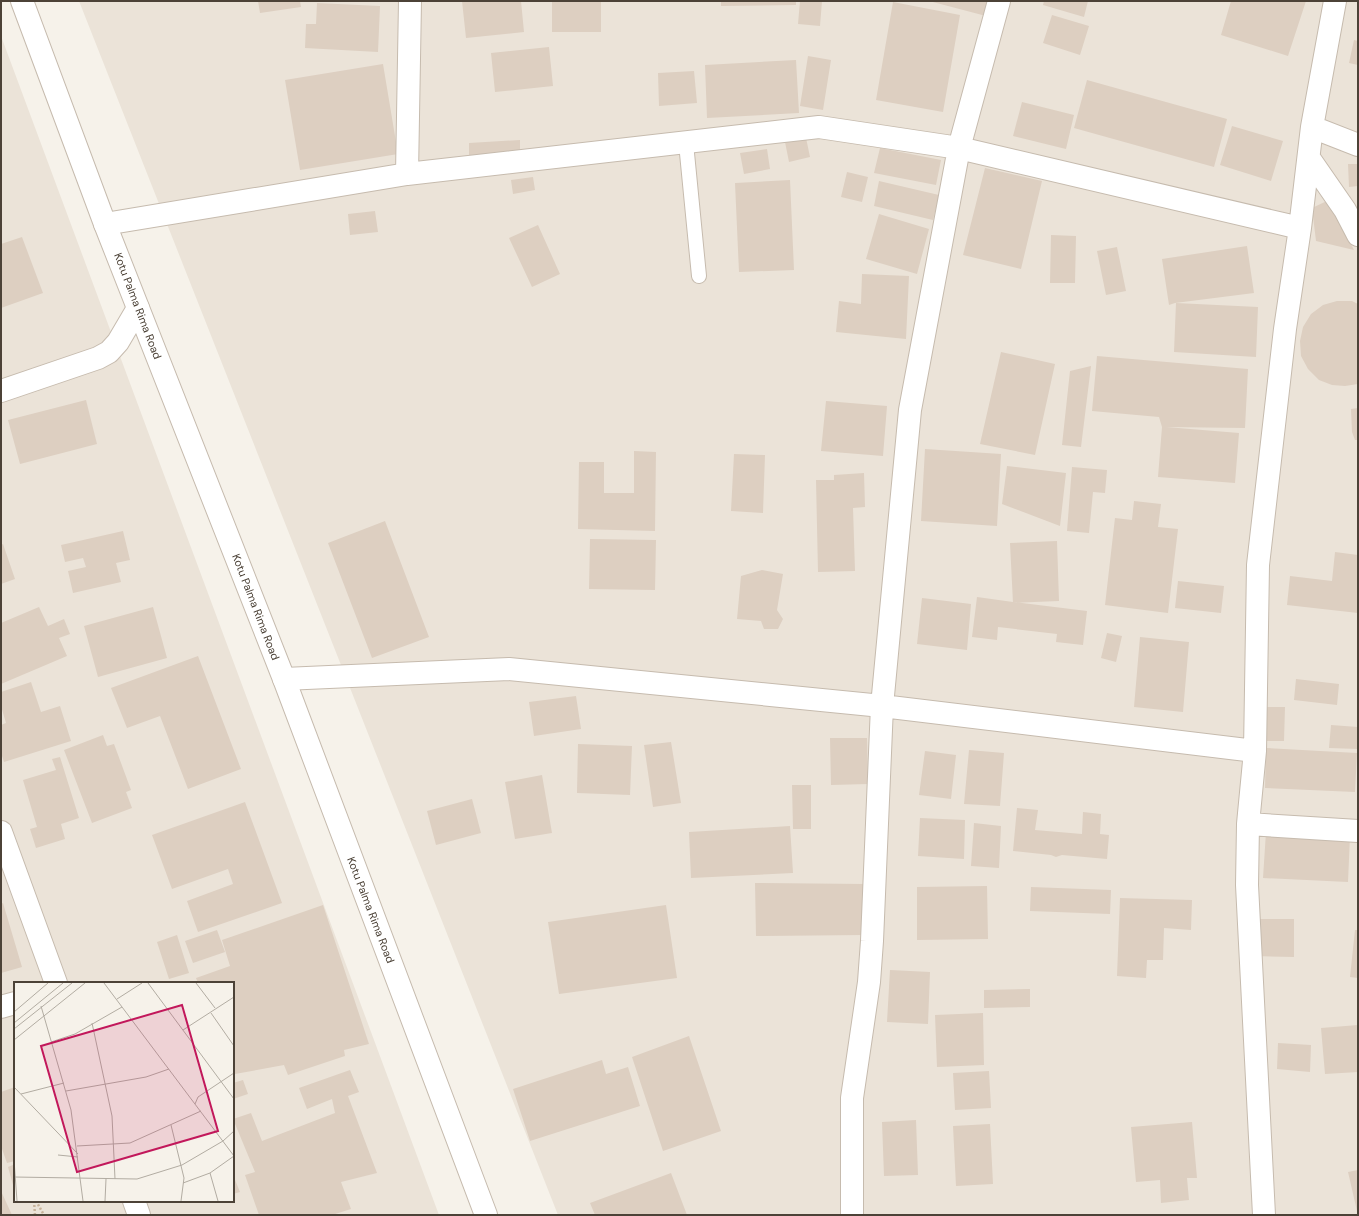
<svg xmlns="http://www.w3.org/2000/svg" width="1359" height="1216" viewBox="0 0 1359 1216" font-family="'DM Sans',sans-serif">
<rect width="100%" height="100%" fill="#f6f2ea"/>
<path fill="#ebe3d8" fill-rule="evenodd" d="M79,1H1358V1215H558Z
M1,36L439,1215H1ZM15,983H233V1201H15Z"/>
<path fill="#ddcfc1" d="M258,1H300L301,7L260,13Z
M462,1H521L524,32L466,38Z
M552,1H601V32H552Z
M721,1H796V5L721,6Z
M800,1H822L820,26L798,24Z
M929,1H989L986,16Z
M1044,1H1088L1084,17L1043,5Z
M1231,1H1306L1288,56L1221,35Z
M893,2L960,15L943,112L876,100Z
M317,3L380,6L378,52L305,48L306,24H316Z
M1052,15L1089,26L1080,55L1043,43Z
M1354,40L1358,41V65L1349,63Z
M549,47L553,86L495,92L491,53Z
M808,56L831,60L823,110L800,106Z
M796,60L799,113L707,118L705,65Z
M383,64L398,154L300,170L285,80Z
M694,71L697,103L659,106L658,73Z
M1087,80L1227,119L1214,167L1074,128Z
M1022,102L1074,115L1066,149L1013,136Z
M1232,126L1283,141L1271,181L1220,165Z
M805,133L810,157L789,162L784,137Z
M520,140V153L469,155V143Z
M880,148L941,160L936,185L874,173Z
M767,149L770,169L744,174L740,153Z
M1348,164H1358V186L1349,187Z
M985,168L1042,181L1021,269L963,255Z
M847,172L868,177L862,202L841,197Z
M533,177L535,190L513,194L511,180Z
M790,180L794,270L739,272L735,183Z
M879,181L939,195L933,220L874,206Z
M1329,200L1354,250L1316,241L1312,208Z
M375,211L378,232L350,235L348,214Z
M879,214L929,229L917,274L866,259Z
M538,225L560,274L532,287L509,238Z
M1051,235L1076,236L1075,283H1050Z
M22,237L43,293L1,308V244Z
M1247,246L1254,293L1175,303L1169,305L1162,259Z
M1117,247L1126,291L1106,295L1097,251Z
M862,274L909,276L906,339L836,332L839,301L861,304Z
M1337,301H1352L1358,304V384L1345,386L1332,385L1319,380L1308,369L1301,356L1300,341L1303,327L1311,314L1323,305Z
M1176,303L1258,307L1256,357L1174,352Z
M1001,352L1055,364L1035,455L980,444Z
M1097,356L1248,369L1245,428L1166,427L1239,433L1235,483L1158,477L1162,427L1159,417L1092,411Z
M1091,366L1081,447L1062,445L1070,371Z
M86,400L97,444L20,464L8,420Z
M826,401L887,406L883,456L821,451Z
M1358,408V440H1355L1352,432L1351,409Z
M925,449L1001,454L997,526L921,521Z
M634,451L656,452L655,531L578,529L579,462H604V493H634Z
M734,454L765,455L763,513L731,511Z
M1007,466L1066,473L1060,526L1002,504Z
M1072,467L1107,470L1105,493L1093,492L1089,533L1067,531Z
M864,473L865,507L853,508L855,571L818,572L816,480H834V475Z
M1134,501L1161,504L1158,527L1178,529L1168,613L1105,605L1115,518L1132,520Z
M385,521L429,637L372,658L328,543Z
M123,531L130,560L116,563L121,582L73,593L68,571L86,567L83,558L65,562L61,545Z
M590,539L656,540L655,590L589,589Z
M1057,541L1059,601L1013,603L1010,543Z
M3,544L15,579L1,584V545Z
M1335,552L1358,555V613L1287,605L1290,576L1332,581Z
M762,570L783,574L777,610L783,619L778,629H764L761,621L737,619L741,576Z
M1178,581L1224,586L1221,613L1175,608Z
M977,597L1013,602L1087,611L1083,645L1056,642L1057,634L998,627L997,640L972,637Z
M922,598L971,604L967,650L917,644Z
M39,607L48,626L64,619L70,634L59,638L67,656L1,684V623Z
M153,607L167,658L98,677L84,626Z
M1107,633L1122,636L1116,662L1101,658Z
M1140,637L1189,642L1183,712L1134,707Z
M198,656L241,769L188,789L160,716L127,728L111,688Z
M1296,679L1339,684L1337,705L1294,700Z
M31,682L41,712L60,706L71,741L4,762L1,753V725L6,723L1,706V692Z
M576,696L581,729L534,736L529,702Z
M1259,707H1285L1284,741H1258Z
M1331,725L1358,727V749L1329,748Z
M103,735L107,746L114,744L131,790L126,792L132,808L92,823L64,750Z
M830,738H867L868,784L831,785Z
M671,742L681,803L653,807L644,745Z
M578,744L632,746L630,795L577,793Z
M1266,748L1357,753L1355,792L1265,788Z
M969,750L1004,753L1000,806L964,804Z
M925,751L956,755L951,799L919,795Z
M60,757L79,818L61,824L65,839L36,848L30,829L37,827L23,780L56,770L52,759Z
M542,775L552,833L515,839L505,782Z
M792,785H811V829H793Z
M472,799L481,833L436,845L427,811Z
M245,802L282,903L198,932L187,901L233,884L228,869L172,889L152,835Z
M1017,808L1038,810L1035,830L1082,834L1083,812L1101,814L1100,834L1109,835L1107,859L1062,855L1056,857L1051,855L1013,851Z
M920,818L965,820L964,859L918,856Z
M974,823L1001,826L999,868L971,866Z
M790,826L793,873L691,878L689,832Z
M1266,832L1350,836L1348,882L1263,878Z
M755,883L865,884L864,935L756,936Z
M987,886L988,939L917,940V887Z
M1031,887L1111,890L1110,914L1030,911Z
M1120,898L1192,900L1191,930L1164,928L1163,960H1147L1146,978L1117,976Z
M3,903L22,967L1,973V904Z
M323,905L369,1044L344,1050L345,1056L288,1075L284,1065L235,1074L233,1070V983H198L196,978L230,966L222,940Z
M666,905L677,978L559,994L548,922Z
M1255,919H1294V957L1254,956Z
M217,930L225,952L193,963L185,941Z
M1355,930H1358V978L1350,977Z
M177,935L189,973L169,979L157,942Z
M890,970L930,972L928,1024L887,1022Z
M1030,989V1007L984,1008V990Z
M983,1013L984,1065L937,1067L935,1015Z
M1358,1025V1072L1325,1074L1321,1028Z
M689,1036L721,1131L663,1151L632,1057Z
M1278,1043L1311,1045L1310,1072L1277,1069Z
M602,1060L606,1074L628,1067L640,1106L530,1141L513,1089Z
M350,1070L359,1092L348,1096L377,1173L341,1182L351,1209L332,1215H259L245,1175L255,1172L233,1119L251,1113L262,1141L335,1113L332,1099L307,1109L299,1088Z
M989,1071L991,1108L955,1110L953,1073Z
M243,1080L248,1094L233,1099V1083Z
M15,1087V1161L7,1163L1,1146V1092Z
M916,1120L918,1175L884,1176L882,1122Z
M1192,1122L1197,1178H1187L1189,1200L1161,1203L1160,1180L1136,1182L1131,1127Z
M990,1124L993,1184L956,1186L953,1126Z
M15,1164V1185H13L8,1167Z
M1358,1170V1211H1357L1348,1172Z
M671,1173L687,1215H595L590,1203Z
M233,1175L240,1192L233,1194Z
M1,1191L12,1215H1Z"/>
<g fill="none" stroke-linecap="round" stroke-linejoin="round">
<defs>
<path id="service" d="M686,143L699,276"/>
<path id="minor" d="M1312,127L1358,145
M1309,158L1345,210L1358,235
M407,174L410,1
M105,224L407,174L819,127L959,148L1300,228
M1,391L98,358L109,352L118,342L138,308
M284,679L509,669L882,706L1255,751
M1248,824L1358,831
M1,832L56,983
M1,1007L15,1003
M134,1201L139,1215
M852,1215V1098L869,982L872,941L882,706L910,410L959,148L999,1
M1264,1215L1247,885L1248,824L1255,751L1258,565L1285,329L1300,228L1312,127L1335,1"/>
<path id="tertiary" d="M22,1L105,224L284,679L486,1215"/>
</defs>
<use href="#service" stroke="#c6bbae" stroke-width="16"/>
<use href="#minor" stroke="#c6bbae" stroke-width="24"/>
<use href="#tertiary" stroke="#c6bbae" stroke-width="24"/>
<path stroke="#c7b39b" stroke-width="2.5" stroke-dasharray="2 2" stroke-linecap="butt" d="M34,1201L35,1215
M36,1201L44,1215"/>
<use href="#service" stroke="#fff" stroke-width="14"/>
<use href="#minor" stroke="#fff" stroke-width="22"/>
<use href="#tertiary" stroke="#fff" stroke-width="22"/>
</g>
<g text-anchor="middle" dominant-baseline="central" stroke-width="3" stroke-linejoin="round" paint-order="stroke">
<g font-size="11" fill="#4c4237" stroke="#fff">
<text transform="translate(138 306) rotate(69)">Kotu Palma Rima Road</text>
<text transform="translate(256 607) rotate(69)">Kotu Palma Rima Road</text>
<text transform="translate(371 910) rotate(69)">Kotu Palma Rima Road</text>
</g>
</g>
<g transform="translate(14 982)">
<rect width="220" height="220" fill="#f6f2ea"/>
<path fill="none" stroke="#b2aca2" stroke-width="1" d="M90,1L220,174M134,1L220,117M182,1L201,26M103,17L128,1M27,24L57,128L69,219M0,30L34,1M197,31L220,64M0,41L49,1M78,41L98,134L101,197M0,47L58,1M169,48L220,15M0,58L71,1M37,60L61,52L108,25M0,105L64,172M52,109L132,95L155,87M7,112L50,101M181,122L184,115L220,91M157,143L170,196L167,219M63,164L116,161L187,129M44,173L64,175M0,178L3,219M196,191L204,219M0,195L123,197L168,183L209,159L220,149M169,201L196,191L220,174M91,219L92,197"/>
<path fill="#c2185b" fill-opacity="0.15" stroke="#c2185b" stroke-width="2" d="M168,23L204,149L63,190L27,64Z"/>
<rect width="220" height="220" fill="none" stroke="#4c4237" stroke-width="2"/>
</g>
<rect width="1359" height="1216" fill="none" stroke="#4c4237" stroke-width="4"/>
</svg>
